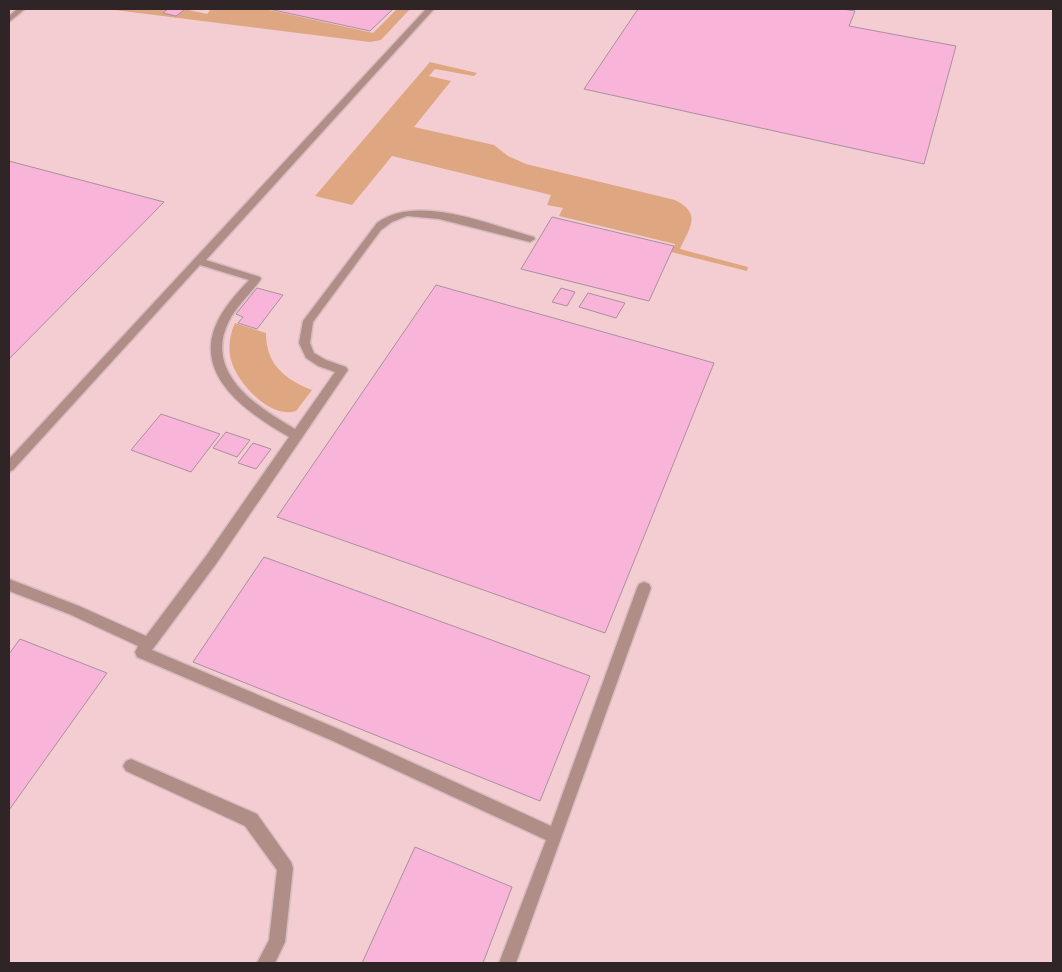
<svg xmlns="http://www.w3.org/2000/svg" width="1062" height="972" viewBox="0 0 1062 972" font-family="'Source Sans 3',sans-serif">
<rect width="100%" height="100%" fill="#fbdde1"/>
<path fill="#f4cdd2" d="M9,9H1053V963H9Z"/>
<path fill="#dea782" d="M107,9H184L207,14L211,9H265L373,33L397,9H410L381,40L370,42Z
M430,62L477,73L474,76L435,69L429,76L451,81L414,127L494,145L508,156L526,164L675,200C703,214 689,228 680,249L748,267L747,271L671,252L675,244L559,216L563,208L547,205L551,195L392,156L352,205L315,196Z
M235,323L266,333C266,364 284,379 312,390L296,411C271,419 242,387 233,366C227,352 229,336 235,323Z"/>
<path fill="#f9b4da" stroke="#a9909d" d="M168,9H178L184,10L176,16L163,13Z
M269,9H393L370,31Z
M638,9H843L855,11L849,26L956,46L924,164L584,89Z
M9,161L164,202L9,359Z
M552,217L674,246L649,301L521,269Z
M436,285L714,363L605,633L277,517Z
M257,288L283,295L257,329L238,323L243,317L236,314Z
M561,288L575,292L567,306L552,302Z
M588,293L625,303L616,318L579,307Z
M161,414L220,434L191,472L131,450Z
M226,432L250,440L237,457L213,448Z
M253,443L271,449L256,469L238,463Z
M264,557L590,676L540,801L193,662Z
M20,639L107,673L9,810V654Z
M415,847L512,887L483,963H362Z"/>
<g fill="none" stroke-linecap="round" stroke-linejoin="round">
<defs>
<path id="minor" d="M17,9H25L9,22V16Z
M426,9H434L206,260L260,277L261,279C251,294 237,305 229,321C203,373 257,407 295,429L335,372L318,366L306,358L299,343L303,321L377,223C417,193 490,225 534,237L535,239L530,242L439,219L407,216L392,222L381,230L313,322L310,343L314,353L326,360L346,367L348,370L216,564L152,650L343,731L551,826L637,588L639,584L644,582L649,584L651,588L516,963H499L546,840L333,741L137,657L135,652L138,646L69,614L9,591V579L79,606L146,636L206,556L289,437C251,415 195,379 215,327C222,309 236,294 249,280L200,265L13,470L9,472V459Z
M131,759L257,814L291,862L293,868L285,942L275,963H257L269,940L277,870L245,826L126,771L123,766L126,761Z"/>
</defs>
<use href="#minor" stroke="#d6bcbf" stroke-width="3"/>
<use href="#minor" fill="#b08e87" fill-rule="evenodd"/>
</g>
<rect width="1062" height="972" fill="none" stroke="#2f2426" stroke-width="20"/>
</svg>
